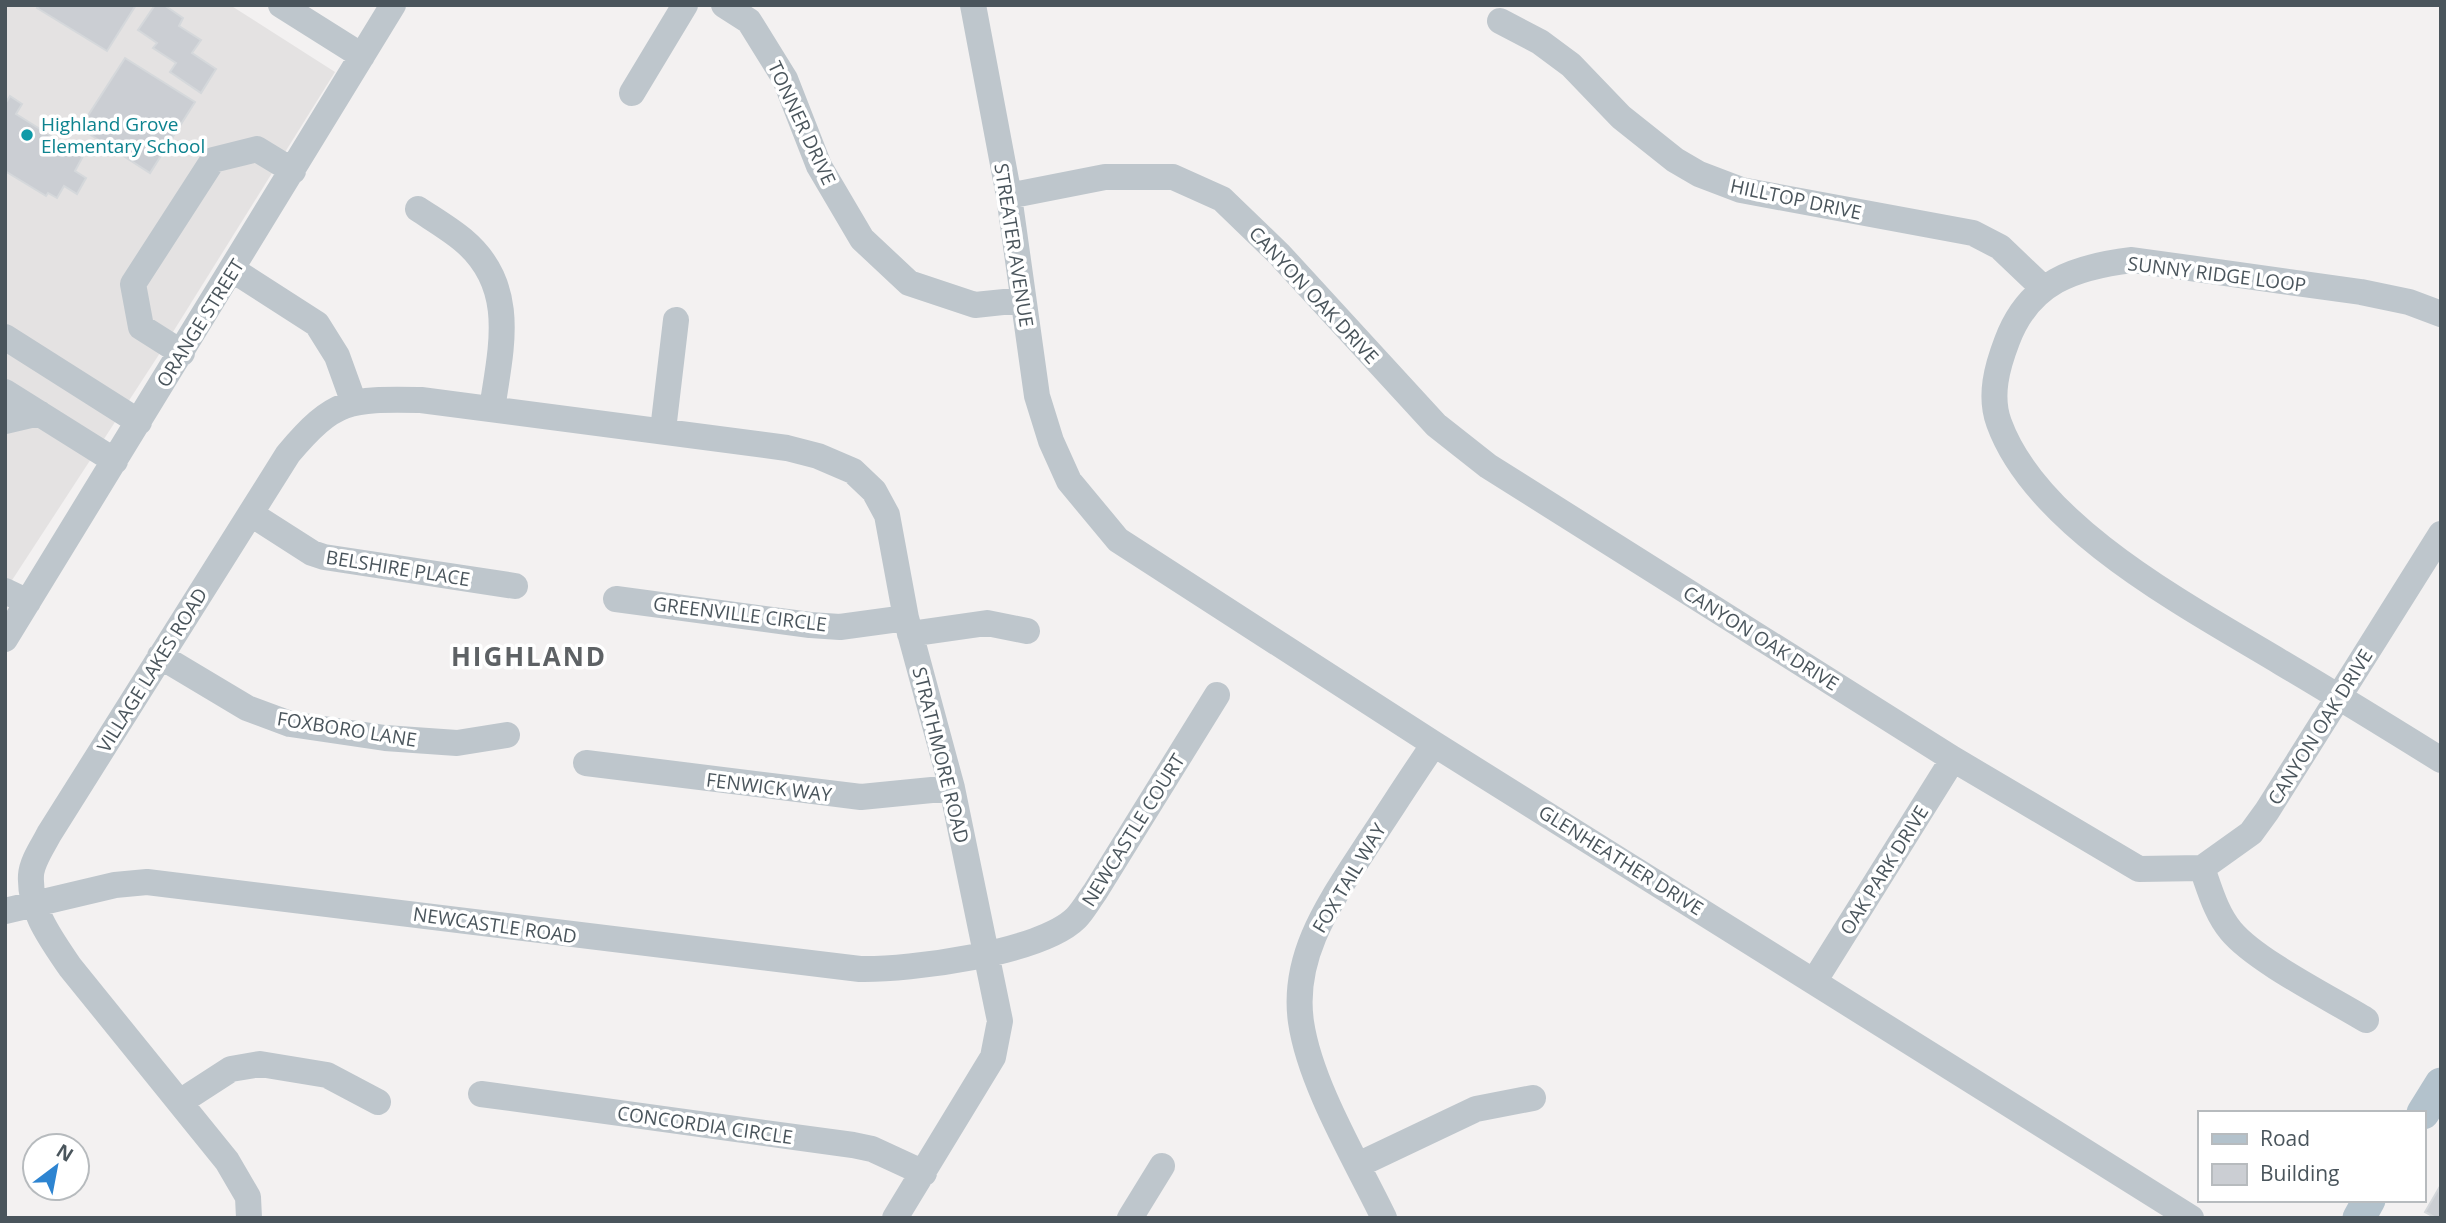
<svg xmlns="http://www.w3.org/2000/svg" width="2446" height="1223" viewBox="0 0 2446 1223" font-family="'Open Sans',sans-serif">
<rect width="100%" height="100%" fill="#f3f1f1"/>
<path fill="#e4e2e2" d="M5,5H230L335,72L158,356L5,591Z"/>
<path fill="#cbced3" stroke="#d5d8db" stroke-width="2" d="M39,5H136L107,51L37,8Z
M155,5H164L183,18L179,26L201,40L192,53L216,69L201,93L170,72L176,63L153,48L157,43L138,30Z
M125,58L195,102L150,173L80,128Z
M10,96L22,104L16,114L83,156L75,171L86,178L77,194L64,186L57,198L48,193L46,196L5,171V104Z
M2439,1188L2441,1218H2436L2425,1212Z"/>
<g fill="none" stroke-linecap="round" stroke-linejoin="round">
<path stroke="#bec6cc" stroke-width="26" d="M281,5L362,56
M724,5L749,21L785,79L819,166L862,239L909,283L975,305L1023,300
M973,5L1009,196L1037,396L1051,441L1069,481L1118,540L1434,744L2191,1218
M1500,21L1540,42L1571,65L1621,117L1675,160L1699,174L1741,190L1973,233L2000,247L2042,287
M632,93L685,5
M1009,196L1105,177H1173L1222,199L1279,254L1436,425L1488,466L1953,759L2139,869L2202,868L2251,833L2267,811L2441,534
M418,209C433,219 450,229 463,240C518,286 501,348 492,409
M233,270L317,324L337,356L354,403
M2441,314L2409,302L2361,292L2132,260C2074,267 2029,282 2007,341C1997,367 1989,396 1999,423C2037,528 2191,608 2282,663C2336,695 2388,727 2441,760
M5,337L139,422
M182,353L141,327L133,284L213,160L257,149L293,171
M5,392L115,461
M5,421L39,413
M663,430L676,320
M251,514L312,553L324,557L515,586
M5,591L28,602
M616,599L810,625L840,627L906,618
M910,634L987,623L1027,631
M5,639L393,5
M160,656L247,708L290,724L385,738L457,743L507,735
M586,763L861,797L952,788
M2202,868C2210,890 2216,913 2231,931C2256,961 2330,998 2366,1020
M5,911L115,885L147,882L860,969C910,970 1041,953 1076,918C1083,911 1089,900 1095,892L1217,695
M1815,980L1953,759
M481,1094L853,1145L872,1149L924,1173
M180,1102L231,1069L260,1064L327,1075L378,1102
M1358,1165L1476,1109L1533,1098
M249,1218L248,1197L227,1161L70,967C51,939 29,910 31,875C32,861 43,846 49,834L288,454C335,398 350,399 421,400L787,448L818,456L853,471L874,491L887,515L906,618L952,788L1000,1021L993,1057L895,1218
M1130,1218L1162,1166
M1384,1218C1356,1160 1310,1084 1301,1022C1291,952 1334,897 1369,842C1391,809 1412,776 1434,744"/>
<path stroke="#b3c2cc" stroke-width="33" d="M2423,1113L2441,1084
M2359,1218L2369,1200"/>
</g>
<circle fill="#0f9aa8" stroke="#fff" stroke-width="2.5" cx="27" cy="135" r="7"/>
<g text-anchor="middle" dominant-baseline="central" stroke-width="7" stroke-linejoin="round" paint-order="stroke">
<g font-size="19" fill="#4a555c" stroke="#fff">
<text transform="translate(802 123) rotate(65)">TONNER DRIVE</text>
<text transform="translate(1796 199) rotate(12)">HILLTOP DRIVE</text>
<text transform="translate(1014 245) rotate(81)">STREATER AVENUE</text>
<text transform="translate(2217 274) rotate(7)">SUNNY RIDGE LOOP</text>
<text transform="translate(1314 295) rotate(47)">CANYON OAK DRIVE</text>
<text transform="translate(200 323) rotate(-58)">ORANGE STREET</text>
<text transform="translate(398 568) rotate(9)">BELSHIRE PLACE</text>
<text transform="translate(740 614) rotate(7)">GREENVILLE CIRCLE</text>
<text transform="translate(1761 638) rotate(32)">CANYON OAK DRIVE</text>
<text transform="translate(152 670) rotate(-58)">VILLAGE LAKES ROAD</text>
<text transform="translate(2320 727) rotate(-58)">CANYON OAK DRIVE</text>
<text transform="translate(347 729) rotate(9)">FOXBORO LANE</text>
<text transform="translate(941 755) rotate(76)">STRATHMORE ROAD</text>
<text transform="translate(769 787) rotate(7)">FENWICK WAY</text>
<text transform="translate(1133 830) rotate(-58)">NEWCASTLE COURT</text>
<text transform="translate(1621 860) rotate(32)">GLENHEATHER DRIVE</text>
<text transform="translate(1884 870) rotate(-58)">OAK PARK DRIVE</text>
<text transform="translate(1349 878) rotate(-59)">FOX TAIL WAY</text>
<text transform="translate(495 925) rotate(8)">NEWCASTLE ROAD</text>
<text transform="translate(705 1125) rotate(8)">CONCORDIA CIRCLE</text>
</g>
<g font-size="19" fill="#0d838f" stroke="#fff" text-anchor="start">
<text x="41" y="124">Highland Grove<tspan x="41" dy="22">Elementary School</tspan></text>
</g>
<g font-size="26" font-weight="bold" letter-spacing="2" fill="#5e6265" stroke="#fff">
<text x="529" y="656">HIGHLAND</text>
</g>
</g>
<rect width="2446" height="1223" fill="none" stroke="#4a555c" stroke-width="14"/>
<rect x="2198" y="1111" width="228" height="91" fill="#ffffff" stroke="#b7bbbe" stroke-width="2"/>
<rect x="2212" y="1134" width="35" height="10" fill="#b3c2cc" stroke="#b7bbbe" stroke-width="2"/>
<text x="2260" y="1146" font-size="21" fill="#4a555c">Road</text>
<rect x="2212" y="1164" width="35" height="21" fill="#cbced3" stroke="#b7bbbe" stroke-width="2"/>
<text x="2260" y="1181" font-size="21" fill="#4a555c">Building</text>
<g transform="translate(56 1167) rotate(32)"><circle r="33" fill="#ffffff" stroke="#b7bbbe" stroke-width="2"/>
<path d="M0-5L12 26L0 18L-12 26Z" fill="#2d84d1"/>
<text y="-10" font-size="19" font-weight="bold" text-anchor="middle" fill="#4a555c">N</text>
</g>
</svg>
